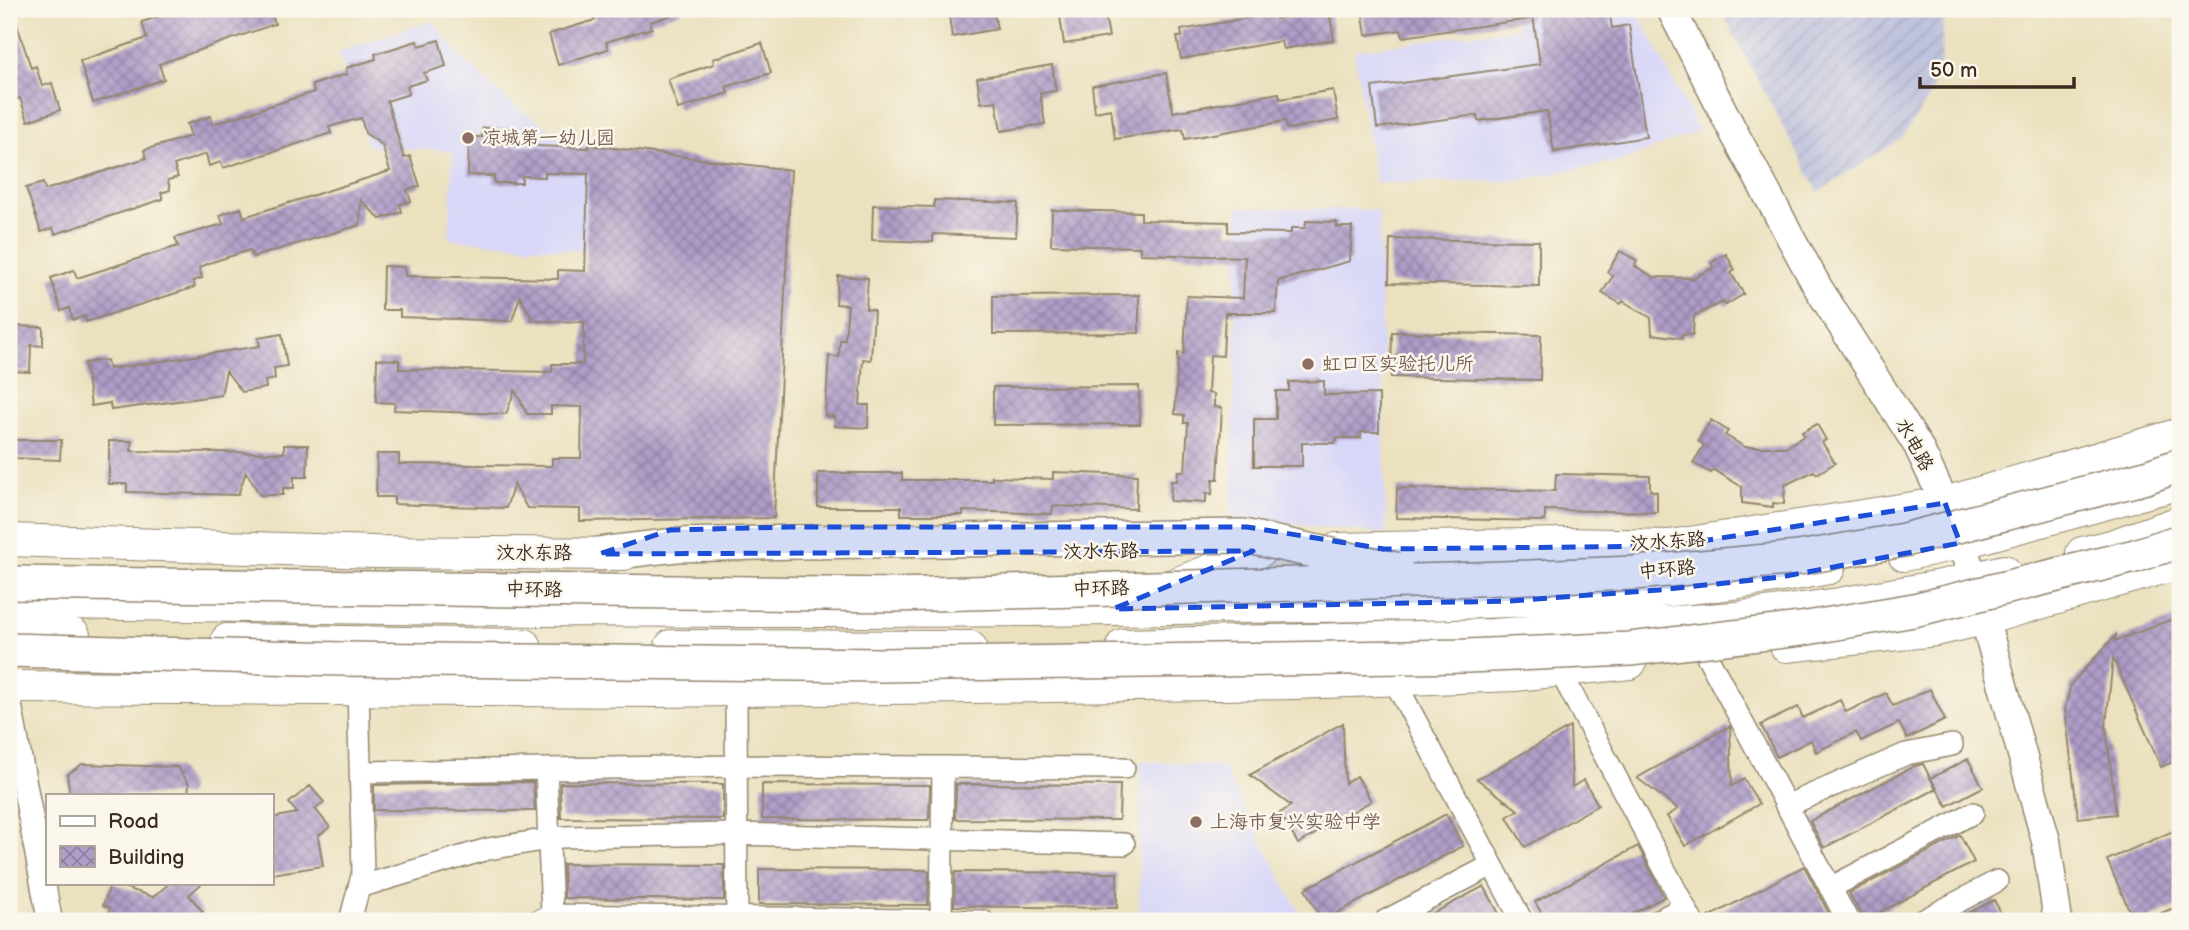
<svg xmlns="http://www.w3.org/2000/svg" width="2189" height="930" viewBox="0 0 2189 930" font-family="'Balsamiq Sans','LXGW WenKai TC',sans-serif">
<defs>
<pattern id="industrial-furrows" width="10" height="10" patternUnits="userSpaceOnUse" patternTransform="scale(1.75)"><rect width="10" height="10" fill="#bfc2dd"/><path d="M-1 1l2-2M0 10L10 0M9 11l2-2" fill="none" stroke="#a5a7bd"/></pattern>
<pattern id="building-cross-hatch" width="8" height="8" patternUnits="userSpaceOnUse" patternTransform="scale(1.75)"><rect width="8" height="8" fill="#ae9dc8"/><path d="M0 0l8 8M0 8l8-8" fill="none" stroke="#8f80a2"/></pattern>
</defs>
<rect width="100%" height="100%" fill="#fbf7ec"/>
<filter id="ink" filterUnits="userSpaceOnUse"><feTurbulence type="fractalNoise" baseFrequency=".0143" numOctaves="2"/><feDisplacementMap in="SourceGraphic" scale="14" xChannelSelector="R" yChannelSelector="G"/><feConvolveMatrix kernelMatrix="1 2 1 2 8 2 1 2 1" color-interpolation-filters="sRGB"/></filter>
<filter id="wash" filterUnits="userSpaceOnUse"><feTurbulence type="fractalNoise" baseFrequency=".00686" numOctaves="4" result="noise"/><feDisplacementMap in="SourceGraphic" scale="28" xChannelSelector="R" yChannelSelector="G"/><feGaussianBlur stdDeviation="1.57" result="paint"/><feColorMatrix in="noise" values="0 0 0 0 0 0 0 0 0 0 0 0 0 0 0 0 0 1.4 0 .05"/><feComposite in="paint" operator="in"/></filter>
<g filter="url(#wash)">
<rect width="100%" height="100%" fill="#ebe1bf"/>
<path fill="#d8d7f8" d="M1516,9H1636L1699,131L1620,161L1515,181L1376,183L1354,50L1518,28Z
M432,21L461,57L507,100L551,130L589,145L585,251L449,239L453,151L368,146L339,52Z
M1238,207L1379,210L1386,534L1231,518Z
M1140,761L1222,766L1304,921H1139Z"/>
<path fill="url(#industrial-furrows)" d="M1720,9H1948L1944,12L1941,61L1930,96L1901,139L1818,192Z"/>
<g id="blocks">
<path fill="url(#building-cross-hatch)" d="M9,9H12L31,68L36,66L42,86L52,83L60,110L28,121L20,98L9,101Z
M181,9H270L275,24L159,64L164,79L93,103L80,61L147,38L142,22Z
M611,9H681L682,12L650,22L652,28L606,42L608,49L558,65L549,34L595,20L593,14Z
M948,9H993L997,29L952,37Z
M1059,9H1104L1109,37L1064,44Z
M1362,9H1529L1530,19L1403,37L1401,30L1366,35Z
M1532,9H1609L1612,28L1629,25L1646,137L1554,152L1547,111L1478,121L1477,115L1377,128L1372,87L1540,64Z
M1329,10L1334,40L1283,49L1281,41L1181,59L1177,37H1182L1181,30L1275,13L1276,19Z
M439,40L446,66L424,73L427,80L407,86L409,94L387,101L404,158L410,156L420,186L407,190L411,201L400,204L402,212L380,219L361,200L360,225L253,257L250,250L209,263L199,268L202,278L193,281L195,287L86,322L85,316L73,320L69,308L61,311L51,278L74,270L77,278L178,246L175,238L223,224L220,215L241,208L244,217L390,171L382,145L365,133L361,118L329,127L331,133L223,168L221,162L209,166L206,154L174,165L178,177L168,180L170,190L161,193L163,199L55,234L53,228L41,232L26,188L43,183L45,190L146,158L144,150L191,136L187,124L211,116L213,124L314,92L312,85L347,74L346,68L376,59L375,54L417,41L419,46Z
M762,43L771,73L726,87L728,93L678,109L668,79L714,64L713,59Z
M1052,65L1056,91L1040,93L1045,124L1001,131L996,101L981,103L977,78Z
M1166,73L1173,112L1279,93L1280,99L1333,90L1338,120L1287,129L1285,121L1185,139L1183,129L1115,139L1111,109L1095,112L1092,86Z
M483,128L510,129L509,145L589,148V145L791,170L774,518L580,521V509L527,508L514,484L506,508L394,504V497H376L377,454H399V464L552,466V458H581L582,407L551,406V414H527L515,390L506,414L394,410L395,403L376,402L377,359L399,360V369L552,372V364H583L584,322L533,321L520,296L512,321L400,317V310H382L383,266L405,267V276L558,279V270L585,271L588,174L545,173V177L522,176V183H494V176L468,175L469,137H482Z
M934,200L1018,203L1016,237L933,234V242L872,240L873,205L934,207Z
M1052,210L1141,212V220L1228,222V232L1291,233V228H1305L1306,221L1337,222V227H1352L1350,261L1278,281L1276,313H1225L1223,356L1210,355L1208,393L1214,394V407L1222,408L1218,479H1213L1212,494L1206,493V503L1170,501L1171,481H1177L1178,471H1185L1188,423H1184V415L1175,414L1178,353L1184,354L1187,296L1243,298L1245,257L1140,254V247L1051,245Z
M1390,239L1539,241V286L1389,283Z
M1620,251L1637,261L1635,266L1654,277L1694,278L1714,267L1711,263L1726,254L1735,270L1731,273L1744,294L1726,305L1723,302L1694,316L1693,335L1682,334V338L1652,334L1651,318L1623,301L1621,304L1602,293L1613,276L1607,272Z
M838,276L868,278L866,309L874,310L871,360L863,359L860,405H869L868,428L834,426L835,417L825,416L829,356L839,357L840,340H845L848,305L836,304Z
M1139,295V333L993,334V296Z
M14,326L43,327V346L31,345L30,372L9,371V332H14Z
M1392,332L1541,335L1540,380L1391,377Z
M282,334L287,366L274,368L275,379L265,381L266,388L242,392L226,371L221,395L111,410L110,403L91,406L85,363L107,360L109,369L260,346L258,338Z
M1324,381V395L1379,394V432H1361V438H1337L1335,443H1302V466H1254V419H1276V391H1289V382Z
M1139,386L1140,424L993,425V387Z
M1711,420L1728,431L1725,435L1745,447H1785L1804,436L1802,432L1817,424L1826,440L1822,442L1835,463L1817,474L1814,471L1785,485L1784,504L1773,503V507L1742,503V487L1714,470L1711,473L1693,463L1704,445L1698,441Z
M13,440H61L60,460L13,458Z
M109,441H132L131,451L284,453V445H308L307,477H294V488H283V495H260L246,472L238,495L127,492V484H109Z
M1053,472L1137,475L1136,509L1053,506L1052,514L963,511V515H901V507H818V473H902V480H992V477L1053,479Z
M1556,474L1650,476V490L1657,492V512L1545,510V521L1396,518L1397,488L1555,491Z
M2180,616V759L2161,767L2113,658L2106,726L2116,814L2078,818L2065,709L2071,684L2116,635L2115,641Z
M1930,689L1945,720L1907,739L1899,723L1861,741L1856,732L1816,752L1811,740L1777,757L1761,725L1798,707L1803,718L1840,700L1846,712L1886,693L1893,706Z
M1343,723L1345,783L1357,776L1371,801L1298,844L1280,813L1291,806L1250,775Z
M1730,726L1732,786L1744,779L1759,804L1685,846L1667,816L1678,809L1637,778Z
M1570,727L1572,787L1584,780L1598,805L1525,847L1507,817L1518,810L1477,779Z
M1968,759L1983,787L1947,806L1931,778Z
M82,764L177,767L189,784L188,795H70L67,775Z
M1923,764L1936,789L1824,848L1810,821L1914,766Z
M533,782L535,811L374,810V785Z
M560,783L723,784V819L561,818Z
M762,784L930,785L929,818L928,820L762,819Z
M956,784L1120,785L1119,820L955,819Z
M310,786L324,802L315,809L330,827L318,836L323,866L271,874V818L297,813L289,803Z
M1446,814L1463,846L1322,921L1305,889Z
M2180,828V905L2143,921H2134L2107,860Z
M1960,835L1974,862L1864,921L1849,893Z
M1638,846L1664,897L1619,921H1546L1535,902Z
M563,864L724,865V900L564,898Z
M1804,866L1831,917L1822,921H1705V919Z
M759,869L925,870L929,872L928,905L759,904Z
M955,872L1117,873V908L954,906Z
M111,883L153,897L170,883H202L189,895L203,912L193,921H105L110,908L103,905Z
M1484,886L1503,921H1419Z
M1994,900L2005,921H1953Z"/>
</g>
</g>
<g filter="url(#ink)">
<use href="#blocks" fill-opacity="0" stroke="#93866e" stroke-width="2"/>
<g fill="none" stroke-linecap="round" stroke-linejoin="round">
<defs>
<path id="minor" d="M1706,654L1848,921
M1560,671L1692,921
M1394,680L1522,921
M736,690L737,921
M546,769L552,915
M362,772L736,766L1124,768
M1786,806L1906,754L1952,745
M359,887L488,849L561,837L736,834L1124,844
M1830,888L1973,813
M350,921L363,872L358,690
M538,921L552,915L983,921
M941,921L943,767
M1385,921L1492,865
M1657,921L1684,907
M1922,921L1997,881"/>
<path id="tertiary" d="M9,702L50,921"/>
<path id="secondary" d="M1671,9L1733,131L1817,286L1918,446L1945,503L1971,570L2046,841L2058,921"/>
<path id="primary" d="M9,540L374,552L624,554
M1337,549L1563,544L1670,546L1945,503L2180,434
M2082,553L2111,546L2180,522
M1904,555L1960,543L2180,483
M1173,585L1260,551
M9,602C396,609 784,615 1172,608C1390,604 1613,608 1829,568
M9,633L74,635
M227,640L525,645
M1123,645L1493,635L1735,618L1839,604L1941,586L2004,571
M671,646L970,647
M1786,646L1936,630L1984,619L2180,563
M9,687L656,691L1294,683L1515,675L1630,663"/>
<path id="trunk" d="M599,554L676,545L799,542"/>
</defs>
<use href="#minor" stroke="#93866e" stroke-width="24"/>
<use href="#tertiary" stroke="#93866e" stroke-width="27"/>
<use href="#secondary" stroke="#93866e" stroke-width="31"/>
<use href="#primary" stroke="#93866e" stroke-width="34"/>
<use href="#trunk" stroke="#93866e" stroke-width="36"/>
<use href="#minor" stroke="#fff" stroke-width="21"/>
<use href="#tertiary" stroke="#fff" stroke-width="24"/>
<use href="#secondary" stroke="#fff" stroke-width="28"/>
<use href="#primary" stroke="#fff" stroke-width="32"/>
<use href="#trunk" stroke="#fff" stroke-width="33"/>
<defs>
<path id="trunk-bridge" d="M799,542L1244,536L1396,569
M9,583L893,595L1450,580L1635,573L1799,558L1904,540L2146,477L2180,465
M9,650L342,659L883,665L1467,656L1630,649L1801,629L1914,610L2135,556L2180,541"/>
</defs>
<use href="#trunk-bridge" stroke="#93866e" stroke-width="36" stroke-linecap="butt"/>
<use href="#trunk-bridge" stroke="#fff" stroke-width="33"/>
</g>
</g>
<path fill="#1d4ed8" fill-opacity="0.2" stroke="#1d4ed8" stroke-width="5" stroke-dasharray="14 9" stroke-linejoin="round" d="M1945,503L1960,543L1781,577L1659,590L1509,601L1113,609L1253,551L599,554L670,530L788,527H1247L1384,549L1670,546Z"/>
<g fill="#8d6e63" stroke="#fbf7ec" stroke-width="2.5">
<circle cx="468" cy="138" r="7"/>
<circle cx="1308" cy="364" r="7"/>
<circle cx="1196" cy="822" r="7"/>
</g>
<g text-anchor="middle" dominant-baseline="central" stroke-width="5" stroke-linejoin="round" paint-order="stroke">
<g font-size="19" fill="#785e54" stroke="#fbf7ec" text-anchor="start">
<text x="482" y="138">凉城第一幼儿园</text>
<text x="1322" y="364">虹口区实验托儿所</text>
<text x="1210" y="822">上海市复兴实验中学</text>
</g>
<g font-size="19" fill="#3b2a1e" stroke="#fbf7ec">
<text transform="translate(1914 445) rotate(61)">水电路</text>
<text transform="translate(1668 542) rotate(-4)">汶水东路</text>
<text transform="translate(1101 552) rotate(-1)">汶水东路</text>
<text x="534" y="553">汶水东路</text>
<text transform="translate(1667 570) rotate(-5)">中环路</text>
<text transform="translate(1101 589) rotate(-1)">中环路</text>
<text transform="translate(534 590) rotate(1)">中环路</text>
</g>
</g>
<rect width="2189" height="930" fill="none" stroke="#fbf7ec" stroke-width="35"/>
<rect x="46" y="794" width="228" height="91" fill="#fbf7ec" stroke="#aea59a" stroke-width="2"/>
<rect x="60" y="816" width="35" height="10" fill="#ffffff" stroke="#aea59a" stroke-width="2"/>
<text x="108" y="828" font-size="21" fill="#3b2a1e">Road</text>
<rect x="60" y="846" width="35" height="21" fill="url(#building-cross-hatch)" stroke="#aea59a" stroke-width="2"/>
<text x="108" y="864" font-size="21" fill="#3b2a1e">Building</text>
<path d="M1920 77v10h154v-10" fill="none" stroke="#3b2a1e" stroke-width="3.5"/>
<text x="1930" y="77" font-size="21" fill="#3b2a1e" stroke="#fbf7ec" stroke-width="5" paint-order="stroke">50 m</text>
</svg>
